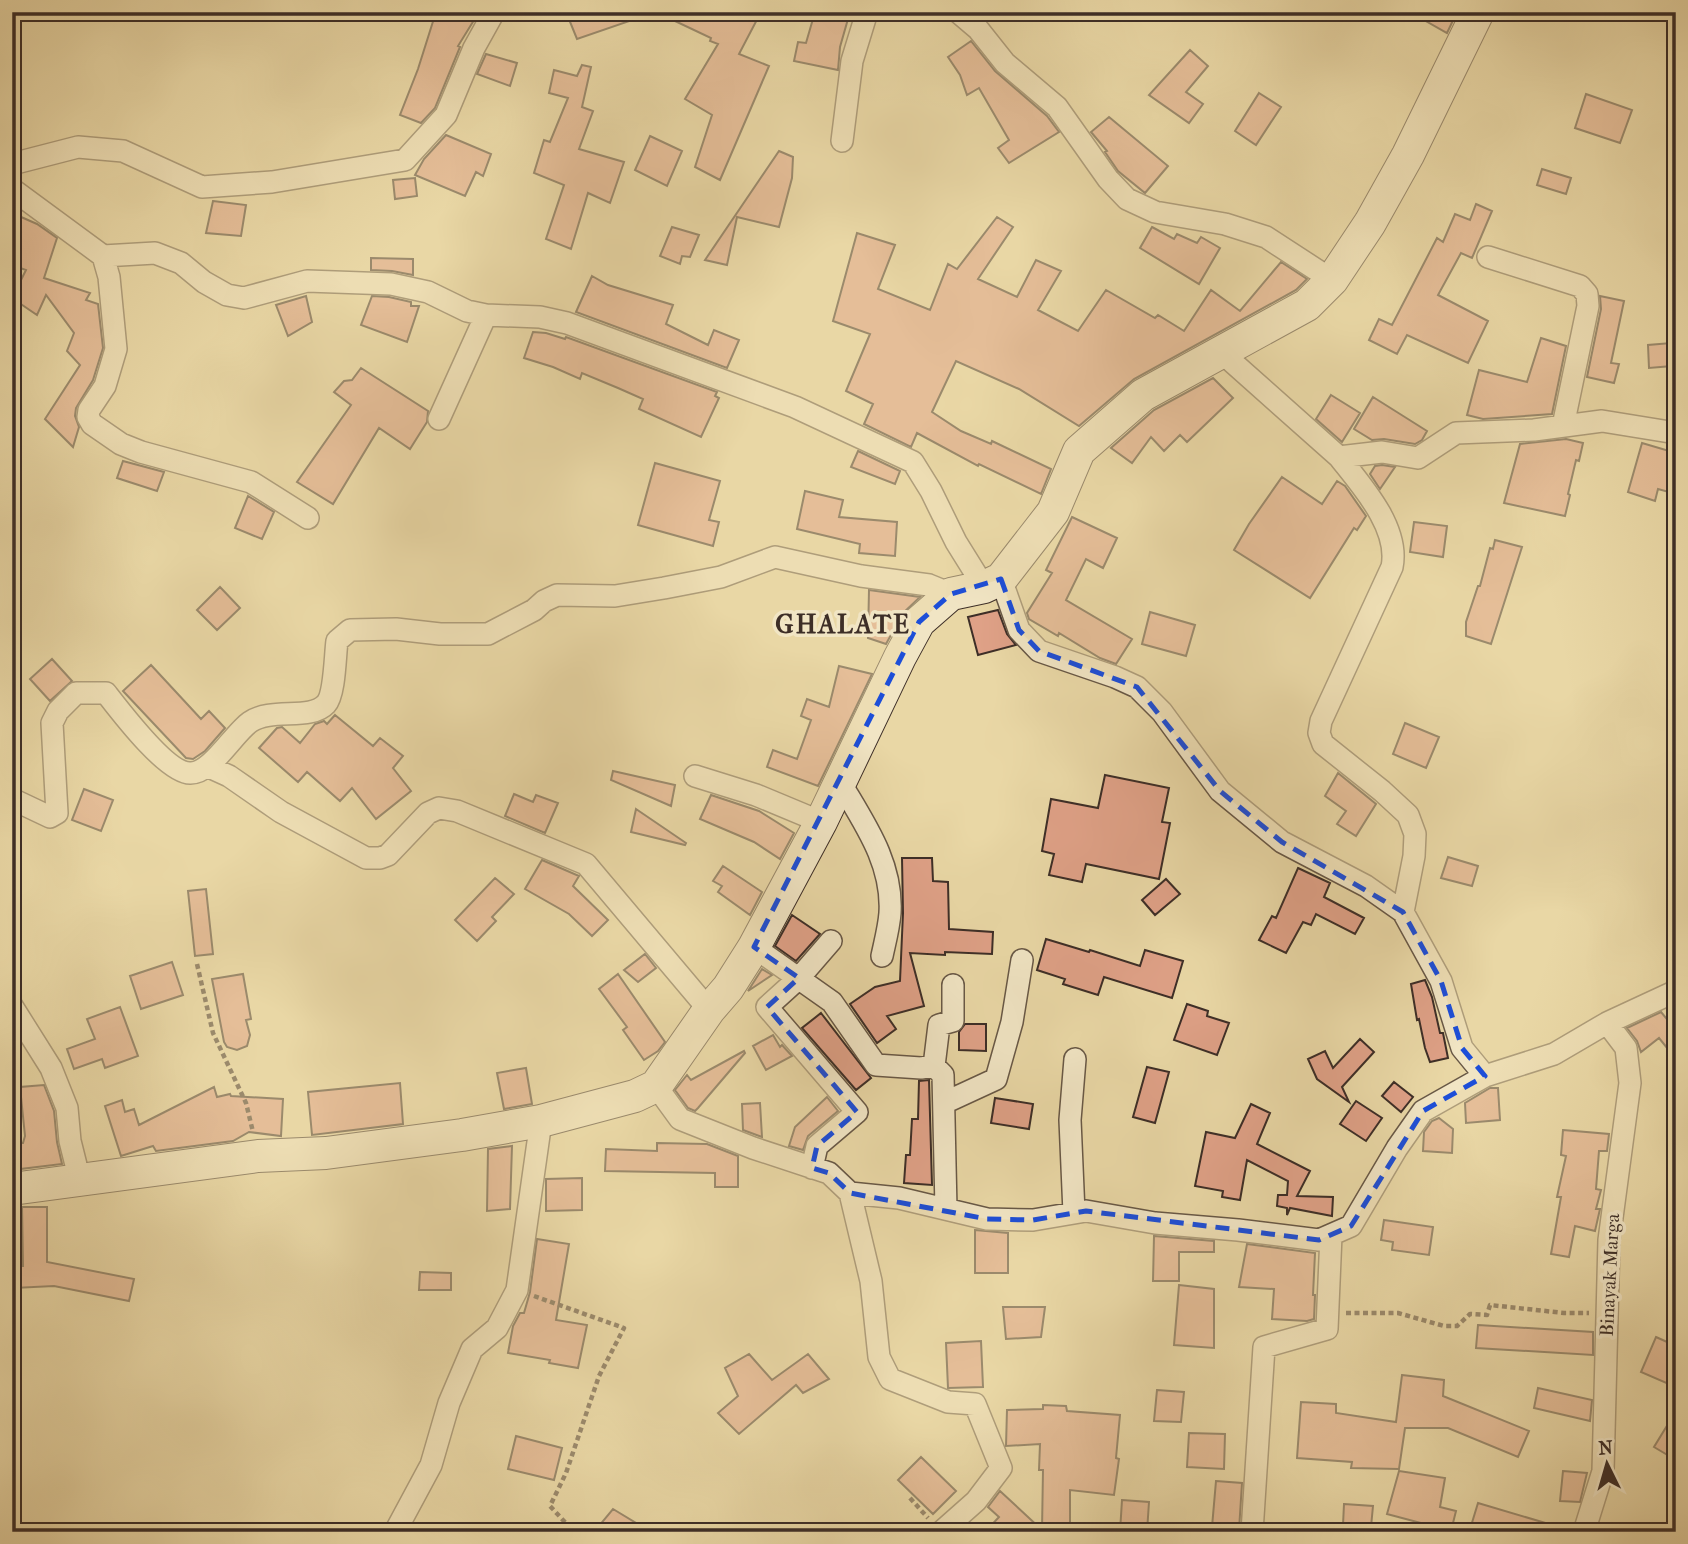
<svg xmlns="http://www.w3.org/2000/svg" width="1688" height="1544" viewBox="0 0 1688 1544" font-family="'IM FELL French Canon',serif">
<rect width="100%" height="100%" fill="#e9d7a5"/>
<filter id="stains"><feTurbulence type="fractalNoise" baseFrequency=".00286" numOctaves="4"/><feColorMatrix values="0 0 0 0 .2 0 0 0 0 .09 0 0 0 0 .02 0 0 0 .5 -.17"/></filter>
<radialGradient id="worn" r=".72"><stop offset=".6" stop-color="#630" stop-opacity="0"/><stop offset="1" stop-color="#630" stop-opacity=".3"/></radialGradient>
<path fill="#dfa187" stroke="#3d2e27" stroke-width="2" d="M436,12H479L458,46L460,47L435,108L421,123L400,115L418,69Z
M566,12H646L647,15L577,39Z
M656,12H761L739,54L769,66L720,180L695,167L712,115L685,99L718,44L710,41L711,38Z
M815,12H850L840,47L838,70L794,61L798,42L806,43Z
M1410,12H1457L1447,33Z
M971,41L995,71L1047,116L1059,132L1009,163L998,148L1009,140L979,88L967,95L960,75L948,57Z
M1190,50L1208,66L1186,92L1203,104L1189,123L1149,95Z
M486,54L517,63L510,86L477,74Z
M582,65L591,67L582,107L593,111L579,149L624,162L610,203L588,193L571,249L546,239L564,185L534,173L544,140L550,142L568,98L549,93L554,70L577,76Z
M1259,93L1281,107L1256,145L1235,131Z
M1586,94L1632,110L1620,143L1575,128Z
M1109,117L1168,166L1145,193L1118,171L1105,152L1107,151L1091,132Z
M446,135L491,154L483,176L476,172L465,196L415,175L424,159Z
M650,136L682,151L667,186L635,170Z
M779,151L793,157L792,178L779,227L737,217L727,265L705,260Z
M1542,169L1571,178L1566,194L1537,185Z
M415,178L417,196L395,199L393,180Z
M213,201L246,205L241,236L206,233Z
M1476,204L1492,211L1472,258L1461,253L1438,295L1488,321L1468,363L1407,335L1397,354L1369,340L1379,319L1392,325L1437,238L1443,242L1455,214L1470,220Z
M12,213L37,224L57,238L44,278L90,293L86,300L98,304L103,348L93,380L76,408L75,416L79,427L73,447L45,419L80,365L67,351L74,333L46,295L37,315L12,298L26,270L12,265Z
M997,217L1013,227L978,279L1017,297L1036,260L1061,271L1038,310L1078,331L1106,290L1155,318L1158,315L1184,331L1211,290L1240,311L1281,262L1307,279L1296,290L1134,379L1079,426L1019,389L956,361L932,412L961,431L991,444L992,441L1051,469L1041,494L979,464L978,466L917,433L911,447L864,424L873,404L846,391L870,334L833,321L857,233L895,245L878,289L930,310L948,264L957,269Z
M672,227L699,235L690,257L682,256L680,264L660,256Z
M1152,227L1174,239L1177,234L1197,243L1201,237L1220,248L1199,284L1140,248Z
M371,258L413,259V275L392,271L371,270Z
M592,276L608,285L673,305L666,324L708,345L714,330L739,340L727,368L576,312Z
M306,296L312,322L288,336L276,305Z
M372,296L389,297L411,302V306H419L407,342L361,325Z
M1600,296L1624,301L1611,363L1619,364L1614,383L1587,377L1601,309Z
M533,332L546,333L565,339L566,337L717,392L715,396L719,398L701,437L639,409L643,399L618,388L582,373L580,379L553,367L524,358Z
M1541,338L1566,346L1552,414L1483,419L1467,415L1479,370L1527,382Z
M1671,343L1672,366L1649,368L1648,345Z
M361,368L428,411L427,422L410,449L379,428L333,504L297,482L351,405L334,392L344,381L352,380Z
M1213,378L1233,398L1187,442L1180,435L1164,451L1151,437L1132,463L1111,448L1154,410Z
M1331,395L1360,413L1342,442L1316,419Z
M1373,397L1427,431L1422,440L1415,444L1384,439L1372,440L1354,429Z
M1566,439L1583,443L1579,461L1576,460L1568,494L1570,495L1565,516L1504,503L1520,444Z
M1642,443L1676,453V494L1658,489L1655,501L1628,492Z
M858,451L900,471L895,484L851,467Z
M123,461L164,472L157,491L117,478Z
M655,463L720,481L709,520L719,522L713,546L638,525Z
M1382,465L1395,467L1380,489L1370,474L1375,466Z
M1282,477L1322,504L1337,481L1345,486L1366,516L1357,530L1354,528L1310,598L1234,550L1249,524Z
M805,491L843,500L839,517L897,522L895,556L859,553L860,544L797,529Z
M248,496L274,512L262,539L235,528Z
M1072,517L1117,538L1103,568L1086,559L1066,600L1132,639L1116,664L1100,658L1059,633L1058,636L1029,619L1027,613L1052,573L1046,570Z
M1414,522L1447,526L1443,557L1410,552Z
M1495,540L1522,547L1491,644L1466,636V622L1478,586H1480L1490,548L1493,549Z
M220,587L240,608L217,630L197,610Z
M869,590L920,597L903,613L886,644L868,638Z
M998,610L1007,634L1016,645L978,655L968,617Z
M1150,612L1195,625L1186,656L1142,644Z
M52,659L72,681L50,701L30,679Z
M151,665L201,719L209,711L225,728L205,751L193,759L186,758L123,691Z
M839,666L872,674L818,786L767,767L773,750L797,759L811,720L801,716L807,699L829,707Z
M335,715L373,746L380,738L403,756L393,768L411,791L376,819L352,788L340,801L307,772L298,782L259,748L277,728L282,727L300,743L315,724L324,721L327,724Z
M1405,723L1439,737L1426,768L1393,754Z
M613,771L675,785L671,806L611,780Z
M1338,773L1376,804L1356,836L1337,824L1346,811L1325,796Z
M1105,775L1169,788L1162,822L1170,823L1159,879L1086,864L1082,882L1049,875L1054,854L1042,851L1051,799L1098,808Z
M84,789L113,800L101,831L72,820Z
M514,794L533,802L536,795L558,803L545,833L505,816Z
M711,795L759,811L794,833L780,859L754,842L700,819Z
M636,809L686,843L685,845L631,832Z
M1448,857L1478,866L1472,886L1441,878Z
M902,858H932L933,881L948,882L949,929L993,932L992,954L945,952V955L910,953L924,1006L887,1016L896,1029L877,1043L850,1004L875,987L900,981L903,913Z
M542,860L579,876L573,886L608,920L592,936L569,914L525,889Z
M723,866L762,892L750,915L718,892L722,886L713,881Z
M1298,868L1330,883L1324,897L1364,918L1355,934L1316,914L1311,925L1303,922L1286,953L1259,940L1272,916L1276,918Z
M495,878L514,894L492,917L496,921L477,941L455,920Z
M1166,879L1180,894L1155,915L1142,900Z
M206,889L213,954L195,956L188,891Z
M792,915L820,934L796,961L775,946Z
M1046,939L1089,952L1090,950L1140,966L1145,950L1183,961L1172,998L1104,977L1098,995L1063,984L1065,979L1037,970Z
M645,954L656,968L638,982L624,970Z
M172,962L183,995L141,1009L130,976Z
M762,969L772,975L748,991Z
M243,974L251,1019L246,1020L250,1035L247,1046L237,1050L227,1047L224,1042L212,979Z
M618,974L665,1042L658,1051L644,1060L623,1030L627,1027L599,989Z
M1425,980L1432,997L1440,1033H1443L1448,1058L1430,1062L1425,1048L1419,1019L1417,1020L1411,984Z
M1187,1004L1208,1011L1207,1016L1229,1023L1217,1055L1174,1040Z
M120,1007L138,1056L105,1068L102,1059L74,1069L67,1049L95,1039L87,1019Z
M1661,1012L1676,1030V1059L1659,1038L1641,1052L1637,1041L1627,1028Z
M821,1013L871,1078L856,1090L802,1028Z
M965,1024H986V1051L959,1050V1032Z
M773,1035L780,1047L782,1045L792,1056L766,1070L753,1046Z
M1360,1039L1374,1052L1342,1087L1349,1102L1317,1079L1308,1059L1325,1051L1333,1068Z
M744,1051L745,1053L698,1108L695,1111L688,1108L675,1090L687,1075L691,1080Z
M1147,1067L1169,1072L1155,1123L1133,1117Z
M526,1068L532,1104L504,1109L497,1073Z
M929,1080L932,1185L904,1183L906,1155H910L912,1119H918L919,1081Z
M1394,1082L1413,1097L1401,1112L1382,1096Z
M400,1083L403,1124L312,1135L308,1092Z
M44,1085L54,1111L57,1142L62,1164L12,1170V1143H23L25,1136L20,1087Z
M214,1087L217,1097L230,1094L231,1096L283,1099L281,1136L249,1132L233,1141L156,1151L153,1146L121,1156L105,1106L122,1100L125,1112L134,1109L139,1125Z
M1490,1088H1498L1500,1120L1466,1123L1465,1103Z
M827,1097L838,1111L808,1136L803,1150L789,1146L795,1127Z
M995,1098L1033,1104L1029,1129L991,1123Z
M1356,1101L1382,1118L1366,1141L1340,1124Z
M760,1103L762,1137L743,1130L742,1104Z
M1251,1104L1270,1113L1257,1144L1310,1171L1297,1196L1333,1197L1332,1216L1290,1208L1287,1215V1208L1277,1206L1278,1195H1287L1288,1181L1247,1160L1240,1200L1222,1197L1223,1191L1195,1186L1206,1132L1235,1138Z
M1439,1118L1453,1129L1452,1153L1423,1151L1424,1132L1432,1121Z
M1563,1130L1609,1134L1607,1151H1599L1596,1189L1601,1190L1596,1209H1600L1595,1231L1575,1226L1569,1257L1551,1254L1561,1197H1557L1566,1156L1561,1155Z
M657,1143L707,1144L738,1156V1187H715V1173L605,1171L606,1149L657,1151Z
M512,1146L510,1209L487,1211L488,1149Z
M582,1178V1210L546,1211V1179Z
M22,1207H47V1262L134,1279L129,1301L54,1286L14,1288L13,1266H23Z
M1384,1220L1433,1227L1429,1255L1392,1250L1393,1242L1381,1240Z
M975,1230L1008,1233V1273H975Z
M1154,1236L1214,1241V1252H1179V1281H1153Z
M537,1239L569,1244L556,1320L587,1325L578,1368L549,1363L550,1360L508,1353L513,1326L520,1313H524L530,1292Z
M1247,1244L1315,1253L1313,1295H1315L1314,1319L1307,1321L1272,1319L1274,1289L1239,1287Z
M420,1272L451,1273V1290H419Z
M1179,1285L1214,1289V1348L1174,1345Z
M1003,1307H1045L1041,1337L1006,1339Z
M1478,1325L1593,1332V1355L1476,1348Z
M1656,1337L1676,1346V1375L1671,1385L1641,1372Z
M981,1341L983,1387L948,1388L946,1343Z
M749,1354L772,1380L808,1354L829,1379L803,1393L796,1385L739,1434L718,1413L738,1396L725,1368Z
M1402,1375L1444,1380L1443,1396L1529,1431L1518,1457L1448,1428H1405L1399,1469L1351,1468L1352,1462L1297,1458L1301,1402L1336,1404V1413L1396,1422Z
M1538,1388L1592,1400L1590,1421L1534,1408Z
M1157,1390L1184,1392L1181,1422L1154,1421Z
M1043,1405L1066,1406L1067,1411L1120,1415L1116,1458L1119,1459L1114,1495L1070,1490V1532H985L999,1517L988,1507L1000,1491L1042,1530L1043,1470H1039L1040,1444L1006,1446L1007,1410L1043,1409Z
M1676,1411V1460L1654,1447Z
M1189,1433L1225,1434L1224,1469L1187,1467Z
M516,1436L562,1448L554,1480L508,1469Z
M921,1457L956,1491L933,1514L898,1480Z
M1399,1471L1445,1478L1440,1507L1456,1511L1451,1531L1387,1514Z
M1563,1471L1587,1473L1580,1502L1560,1501Z
M1216,1481L1242,1483L1239,1530L1212,1527Z
M1122,1500L1149,1502L1147,1532H1120Z
M1478,1503L1559,1527L1558,1532H1489L1471,1526Z
M1344,1504L1373,1506L1371,1527L1343,1525Z
M613,1509L651,1532H594Z"/>
<g fill="none" stroke-linecap="round" stroke-linejoin="round">
<defs>
<path id="minor" d="M958,12L978,29L1005,63L1057,107L1108,179L1127,199L1155,212L1225,224L1266,237L1332,280
M842,141L852,61L867,12
M12,164L78,147L123,151L202,187L272,182L405,160L446,115L474,48L494,12
M12,189L103,256L155,253L181,263L204,282L227,295L244,298L307,281L391,284L428,292L467,311L486,315L540,317L567,323L795,407L913,462L931,491L956,542L984,587
M103,256L109,277L116,349L105,386L89,410L88,417L92,424L121,444L141,452L251,482L308,518
M1488,257L1580,286L1587,294L1588,306L1563,426
M1221,352L1339,457L1382,452L1418,458L1456,433L1534,430L1602,421L1676,433
M439,419L486,315
M1339,457C1362,486 1400,528 1392,567L1321,721L1319,733L1323,744L1382,791L1408,815L1415,834L1414,856L1403,912L1441,981L1462,1048L1485,1076
M1001,579L1019,630L1039,651L1115,677L1137,687L1162,712L1220,791L1282,842L1366,886L1403,912
M207,766L229,776L281,812L366,858H380L388,855L428,813L439,808L457,811L586,864L709,1010
M695,776L756,795L821,822
M840,782C864,823 893,863 890,913C889,927 885,942 882,956
M12,799L50,817L57,813L52,723L58,711L76,693H106C120,711 167,773 190,773C211,774 233,734 250,722C272,707 310,721 326,704C335,694 335,655 337,641L350,630L396,629L440,634H488L534,610L544,601L557,595L615,596L664,588L721,577L775,557L861,576L929,585L951,594
M754,947L832,1002L876,1065L921,1068L934,1066
M12,1006L51,1068L67,1108L70,1141L80,1181
M656,1086L680,1119L753,1148L829,1173L850,1193L899,1198L987,1219L1033,1220L1086,1211L1155,1223L1238,1230L1319,1240L1351,1226L1397,1148L1423,1111L1485,1076L1554,1054L1607,1023L1676,991
M944,1103L996,1079L1012,1022L1022,960
M812,1168L817,1146L857,1112L767,1007L799,978L831,941
M850,1193L871,1281L879,1357L890,1379L948,1402L975,1404L1001,1468L976,1501L941,1532
M946,1209L943,1075L934,1066L939,1025L953,1021V985
M1074,1213L1070,1120L1075,1059
M395,1532L431,1465L449,1403L472,1349L497,1328L517,1290L541,1121
M1252,1532L1264,1347L1327,1329L1331,1235
M1584,1532L1603,1471L1609,1240L1630,1083L1626,1048L1607,1023"/>
<path id="secondary" d="M12,1189L258,1156L326,1153L462,1135L541,1121L635,1096L656,1086L709,1010L728,988L754,947L821,822L900,657L919,622L951,594L984,587L1001,579L1053,512L1079,451L1143,395L1307,305L1332,280L1370,223L1408,155L1478,12"/>
</defs>
<use href="#minor" stroke="#685846" stroke-width="24"/>
<use href="#secondary" stroke="#3d2e27" stroke-width="34"/>
<path stroke="#3d2e27" stroke-width="4.5" stroke-dasharray="5 3.5" stroke-linecap="butt" d="M197,964L213,1033L246,1103L253,1132
M534,1296L624,1328L599,1376L566,1473L550,1506L574,1532
M1346,1313H1398L1444,1326H1457L1470,1314L1487,1315L1490,1305L1564,1313H1589
M910,1498L928,1518"/>
<use href="#minor" stroke="#f1e5c4" stroke-width="21"/>
<use href="#secondary" stroke="#f1e5c4" stroke-width="32"/>
</g>
<path d="M0 0H1688V1544H0ZM1001,579L1019,630L1039,651L1137,687L1220,791L1282,842L1403,912L1441,981L1462,1048L1485,1076L1423,1111L1351,1226L1319,1240L1086,1211L1033,1220L987,1219L850,1193L829,1173L812,1168L817,1146L857,1112L767,1007L799,978L754,947L919,622L951,594Z" fill="#e9d7a5" fill-opacity=".55" fill-rule="evenodd"/>
<path fill="none" stroke="#1d4ed8" stroke-width="5" stroke-dasharray="14 9" stroke-linejoin="round" d="M1001,579L1019,630L1039,651L1137,687L1220,791L1282,842L1403,912L1441,981L1462,1048L1485,1076L1423,1111L1351,1226L1319,1240L1086,1211L1033,1220L987,1219L850,1193L829,1173L812,1168L817,1146L857,1112L767,1007L799,978L754,947L919,622L951,594Z"/>
<g text-anchor="middle" dominant-baseline="central" stroke-width="7" stroke-linejoin="round" paint-order="stroke">
<g font-size="19" fill="#3d2e27" stroke="#f1e5c4">
<text transform="translate(1610 1275) rotate(-87)">Binayak Marga</text>
</g>
<g font-size="26" font-weight="bold" letter-spacing="2" fill="#3d2e27" stroke="#f1e5c4">
<text x="843" y="624">GHALATE</text>
</g>
</g>
<rect width="1688" height="1544" fill="none" stroke="#e9d7a5" stroke-width="42"/>
<rect x="14" y="14" width="1660" height="1516" fill="none" stroke="#3d2e27" stroke-width="3.5"/>
<rect x="21" y="21" width="1646" height="1502" fill="none" stroke="#3d2e27" stroke-width="2"/>
<g transform="translate(1607 1464) rotate(355)" stroke="#f1e5c4" stroke-width="5" paint-order="stroke">
<path d="M0-5L12 26L0 18L-12 26Z" fill="#3d2e27"/>
<text y="-10" font-size="19" font-weight="bold" text-anchor="middle" fill="#3d2e27">N</text>
</g>
<rect width="100%" height="100%" filter="url(#stains)"/>
<rect width="100%" height="100%" fill="url(#worn)"/>
</svg>
